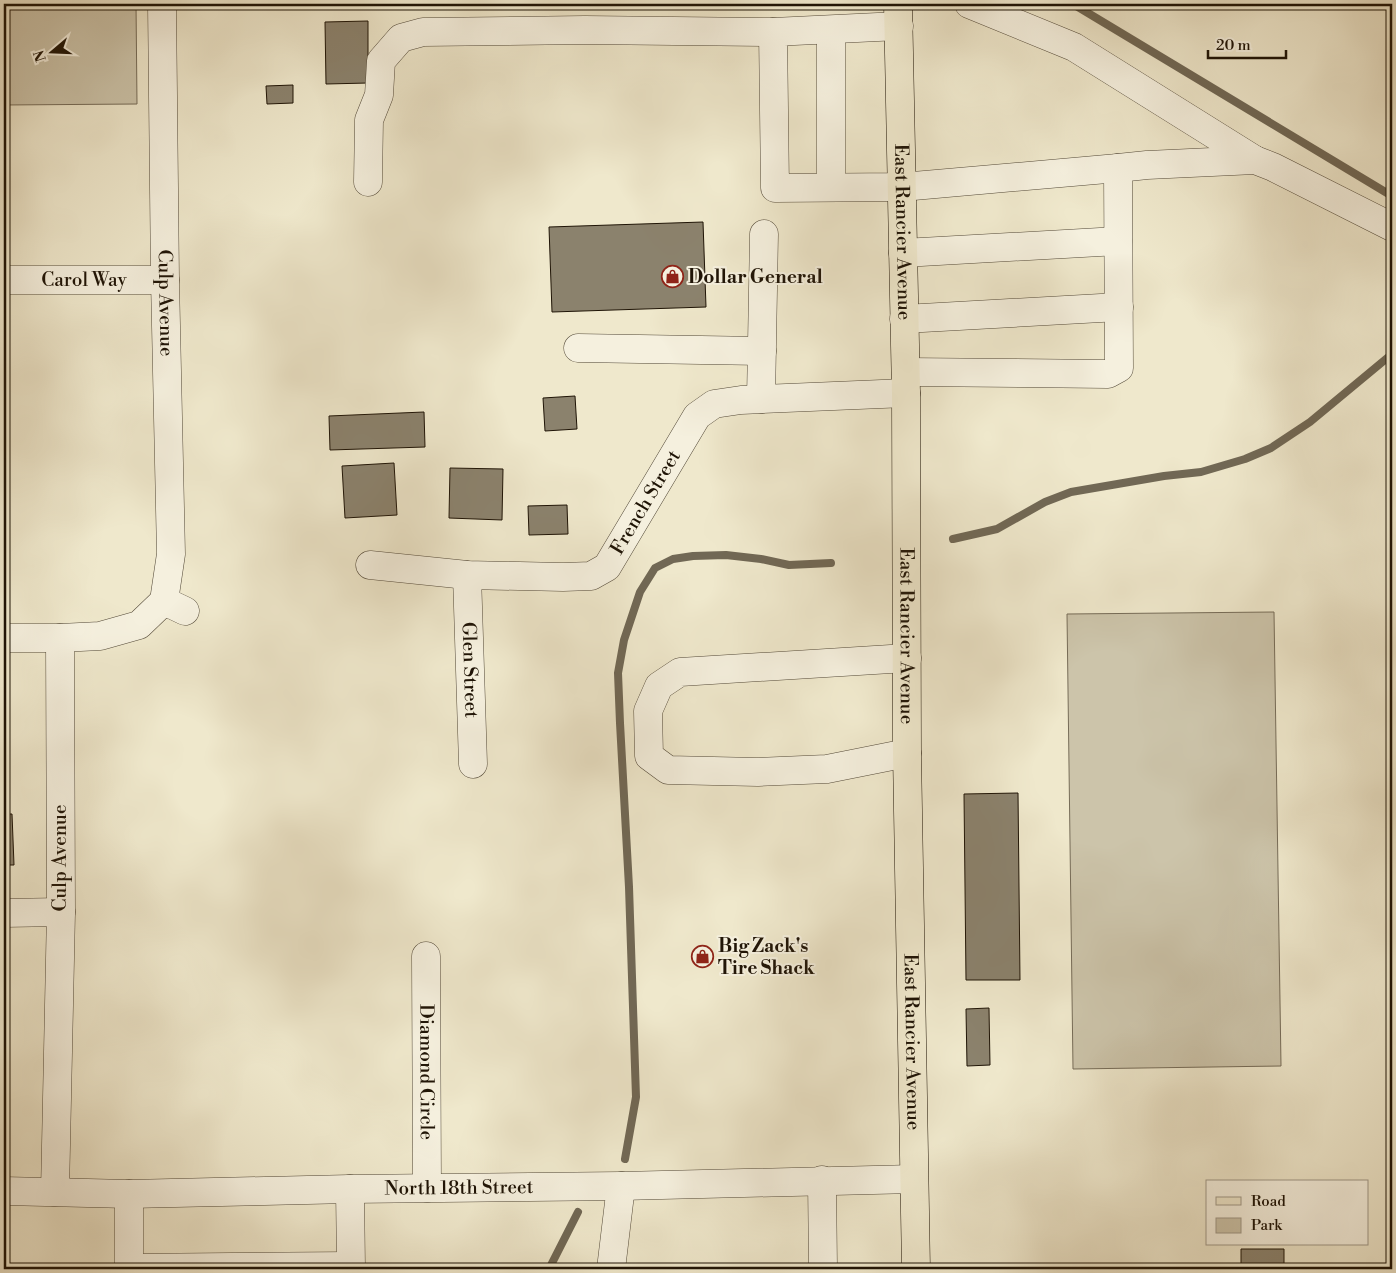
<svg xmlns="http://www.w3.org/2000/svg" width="1396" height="1273" viewBox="0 0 1396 1273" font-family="'Libre Bodoni',serif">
<rect width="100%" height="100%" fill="#efe8cc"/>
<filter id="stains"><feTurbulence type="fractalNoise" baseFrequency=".004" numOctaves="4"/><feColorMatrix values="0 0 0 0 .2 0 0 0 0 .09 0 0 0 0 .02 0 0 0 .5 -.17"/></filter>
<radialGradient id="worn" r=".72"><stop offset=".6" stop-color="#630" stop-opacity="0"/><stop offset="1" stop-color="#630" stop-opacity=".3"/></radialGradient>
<path fill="#ccc4aa" stroke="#766c58" d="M4,4H136L137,104L4,105Z
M1274,612L1281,1066L1073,1069L1067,614Z"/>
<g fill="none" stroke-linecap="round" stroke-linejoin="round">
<path stroke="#716855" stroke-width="8" d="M1073,4L1392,196
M953,539L997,529L1045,502L1071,492L1164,476L1201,472L1245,459L1271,448L1310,422L1392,354
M625,1159L636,1097L629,887L620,723L618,673L624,640L640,592L655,568L673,559L693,556L726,555L761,559L789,565L831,563
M549,1269L578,1212"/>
</g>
<path fill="#8b826d" stroke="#1f1406" d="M368,21V83L326,84L325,22Z
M293,85V103L267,104L266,86Z
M703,222L706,307L552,312L549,227Z
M575,396L577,429L545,431L543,398Z
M424,412L425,447L330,450L329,416Z
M394,463L397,515L345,518L342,466Z
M450,468L503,469L502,520L449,518Z
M567,505L568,534L529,535L528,506Z
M1018,793L1020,980H966L964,794Z
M4,814H12L14,865H4Z
M989,1008L990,1065L967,1066L966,1009Z
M1241,1249H1284V1269H1241Z"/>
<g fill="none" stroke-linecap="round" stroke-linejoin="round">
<defs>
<g id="minor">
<path id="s1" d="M162,4L165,280L171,554L164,601"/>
<path d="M969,4L1074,47L1255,160"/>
<path d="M899,26L773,32L775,188L902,187L1118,168"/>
<path d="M831,30V187"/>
<path d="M368,182L369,120L379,95L381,61L401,38L423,32L585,30L773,32"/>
<path d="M903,253L1118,241"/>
<path id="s2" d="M4,280H165"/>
<path d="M904,319L1119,307"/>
<path d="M578,348L762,351"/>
<path d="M906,372L1108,374L1119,368L1118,168L1147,165L1255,160L1273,167L1392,227"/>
<path d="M761,399L764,234"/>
<path id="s3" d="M370,565L467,575L563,577L591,576L607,567L697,416L714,404L741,400L906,393"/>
<path id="s4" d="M467,575L473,764"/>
<path d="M4,638H60L100,636L139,625L164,601L185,611"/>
<path d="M907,658L680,672L659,686L648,711L649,756L668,770L758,772L827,769L907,753"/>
<path d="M4,913L61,912"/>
<path id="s5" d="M426,956L427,1188"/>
<path d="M822,1180L823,1269"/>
<path d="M350,1189L351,1269"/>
<path id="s6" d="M4,1191L129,1194L350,1189L621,1186L914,1179"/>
<path d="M55,1192L61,912L60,638"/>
<path d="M129,1194V1269"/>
<path d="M129,1268L351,1266"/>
<path d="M611,1269L621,1186"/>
</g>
<g id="major">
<path id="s7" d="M898,4L906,393L907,753L916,1269"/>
</g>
</defs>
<use href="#minor" stroke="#534938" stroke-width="29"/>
<use href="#major" stroke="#1f1406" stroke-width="29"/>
<use href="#minor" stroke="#f5f0de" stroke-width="28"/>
<use href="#major" stroke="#efe8cc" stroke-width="28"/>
</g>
<defs>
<symbol id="shop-ring" viewBox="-11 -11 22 22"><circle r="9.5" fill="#f5f0de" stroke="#8f2418" stroke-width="1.5"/><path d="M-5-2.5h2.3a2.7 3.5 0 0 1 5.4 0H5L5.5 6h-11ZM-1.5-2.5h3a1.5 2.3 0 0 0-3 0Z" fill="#8f2418"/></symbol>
</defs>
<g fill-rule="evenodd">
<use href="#shop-ring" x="660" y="264" width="25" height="25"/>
<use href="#shop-ring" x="690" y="944" width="25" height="25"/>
</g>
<g text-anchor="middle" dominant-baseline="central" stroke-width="4" stroke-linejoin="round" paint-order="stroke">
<g font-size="19" fill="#1f1406" stroke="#f5f0de">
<text stroke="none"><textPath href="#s7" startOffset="228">East Rancier Avenue</textPath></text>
<text stroke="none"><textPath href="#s2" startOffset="80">Carol Way</textPath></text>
<text stroke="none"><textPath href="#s1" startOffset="299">Culp Avenue</textPath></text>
<text stroke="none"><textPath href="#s3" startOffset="315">French Street</textPath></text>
<text stroke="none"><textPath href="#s7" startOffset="632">East Rancier Avenue</textPath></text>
<text stroke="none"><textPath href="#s4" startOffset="95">Glen Street</textPath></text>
<text transform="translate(60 858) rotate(-90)">Culp Avenue</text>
<text stroke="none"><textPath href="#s7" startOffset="1038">East Rancier Avenue</textPath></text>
<text stroke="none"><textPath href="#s5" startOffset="116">Diamond Circle</textPath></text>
<text stroke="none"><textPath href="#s6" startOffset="455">North 18th Street</textPath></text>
</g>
<g font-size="19" font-weight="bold" fill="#1f1406" stroke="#f5f0de" text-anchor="start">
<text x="688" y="277">Dollar General</text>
<text x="718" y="946">Big Zack's<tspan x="718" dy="22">Tire Shack</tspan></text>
</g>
</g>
<rect width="1396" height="1273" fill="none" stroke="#efe8cc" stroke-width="20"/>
<rect x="5" y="5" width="1386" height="1263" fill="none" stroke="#1f1406" stroke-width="2.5"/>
<rect x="10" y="10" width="1376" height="1253" fill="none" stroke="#1f1406"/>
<rect x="1206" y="1180" width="162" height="65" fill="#f5f0de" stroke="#9f9888"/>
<rect x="1216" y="1197" width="25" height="8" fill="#efe8cc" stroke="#9f9888"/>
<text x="1251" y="1206" font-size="15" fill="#1f1406">Road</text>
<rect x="1216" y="1218" width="25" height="15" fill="#ccc4aa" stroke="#9f9888"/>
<text x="1251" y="1230" font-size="15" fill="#1f1406">Park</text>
<g transform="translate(52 52) rotate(251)" stroke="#f5f0de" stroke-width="4" paint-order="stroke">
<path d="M0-4L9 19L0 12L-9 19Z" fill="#1f1406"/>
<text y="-8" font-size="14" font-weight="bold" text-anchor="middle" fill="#1f1406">N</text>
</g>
<path d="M1208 50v8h78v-8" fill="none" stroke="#1f1406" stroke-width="2.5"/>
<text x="1216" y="50" font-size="15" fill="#1f1406" stroke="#f5f0de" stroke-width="4" paint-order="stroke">20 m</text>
<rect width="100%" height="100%" filter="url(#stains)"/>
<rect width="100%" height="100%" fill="url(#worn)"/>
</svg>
